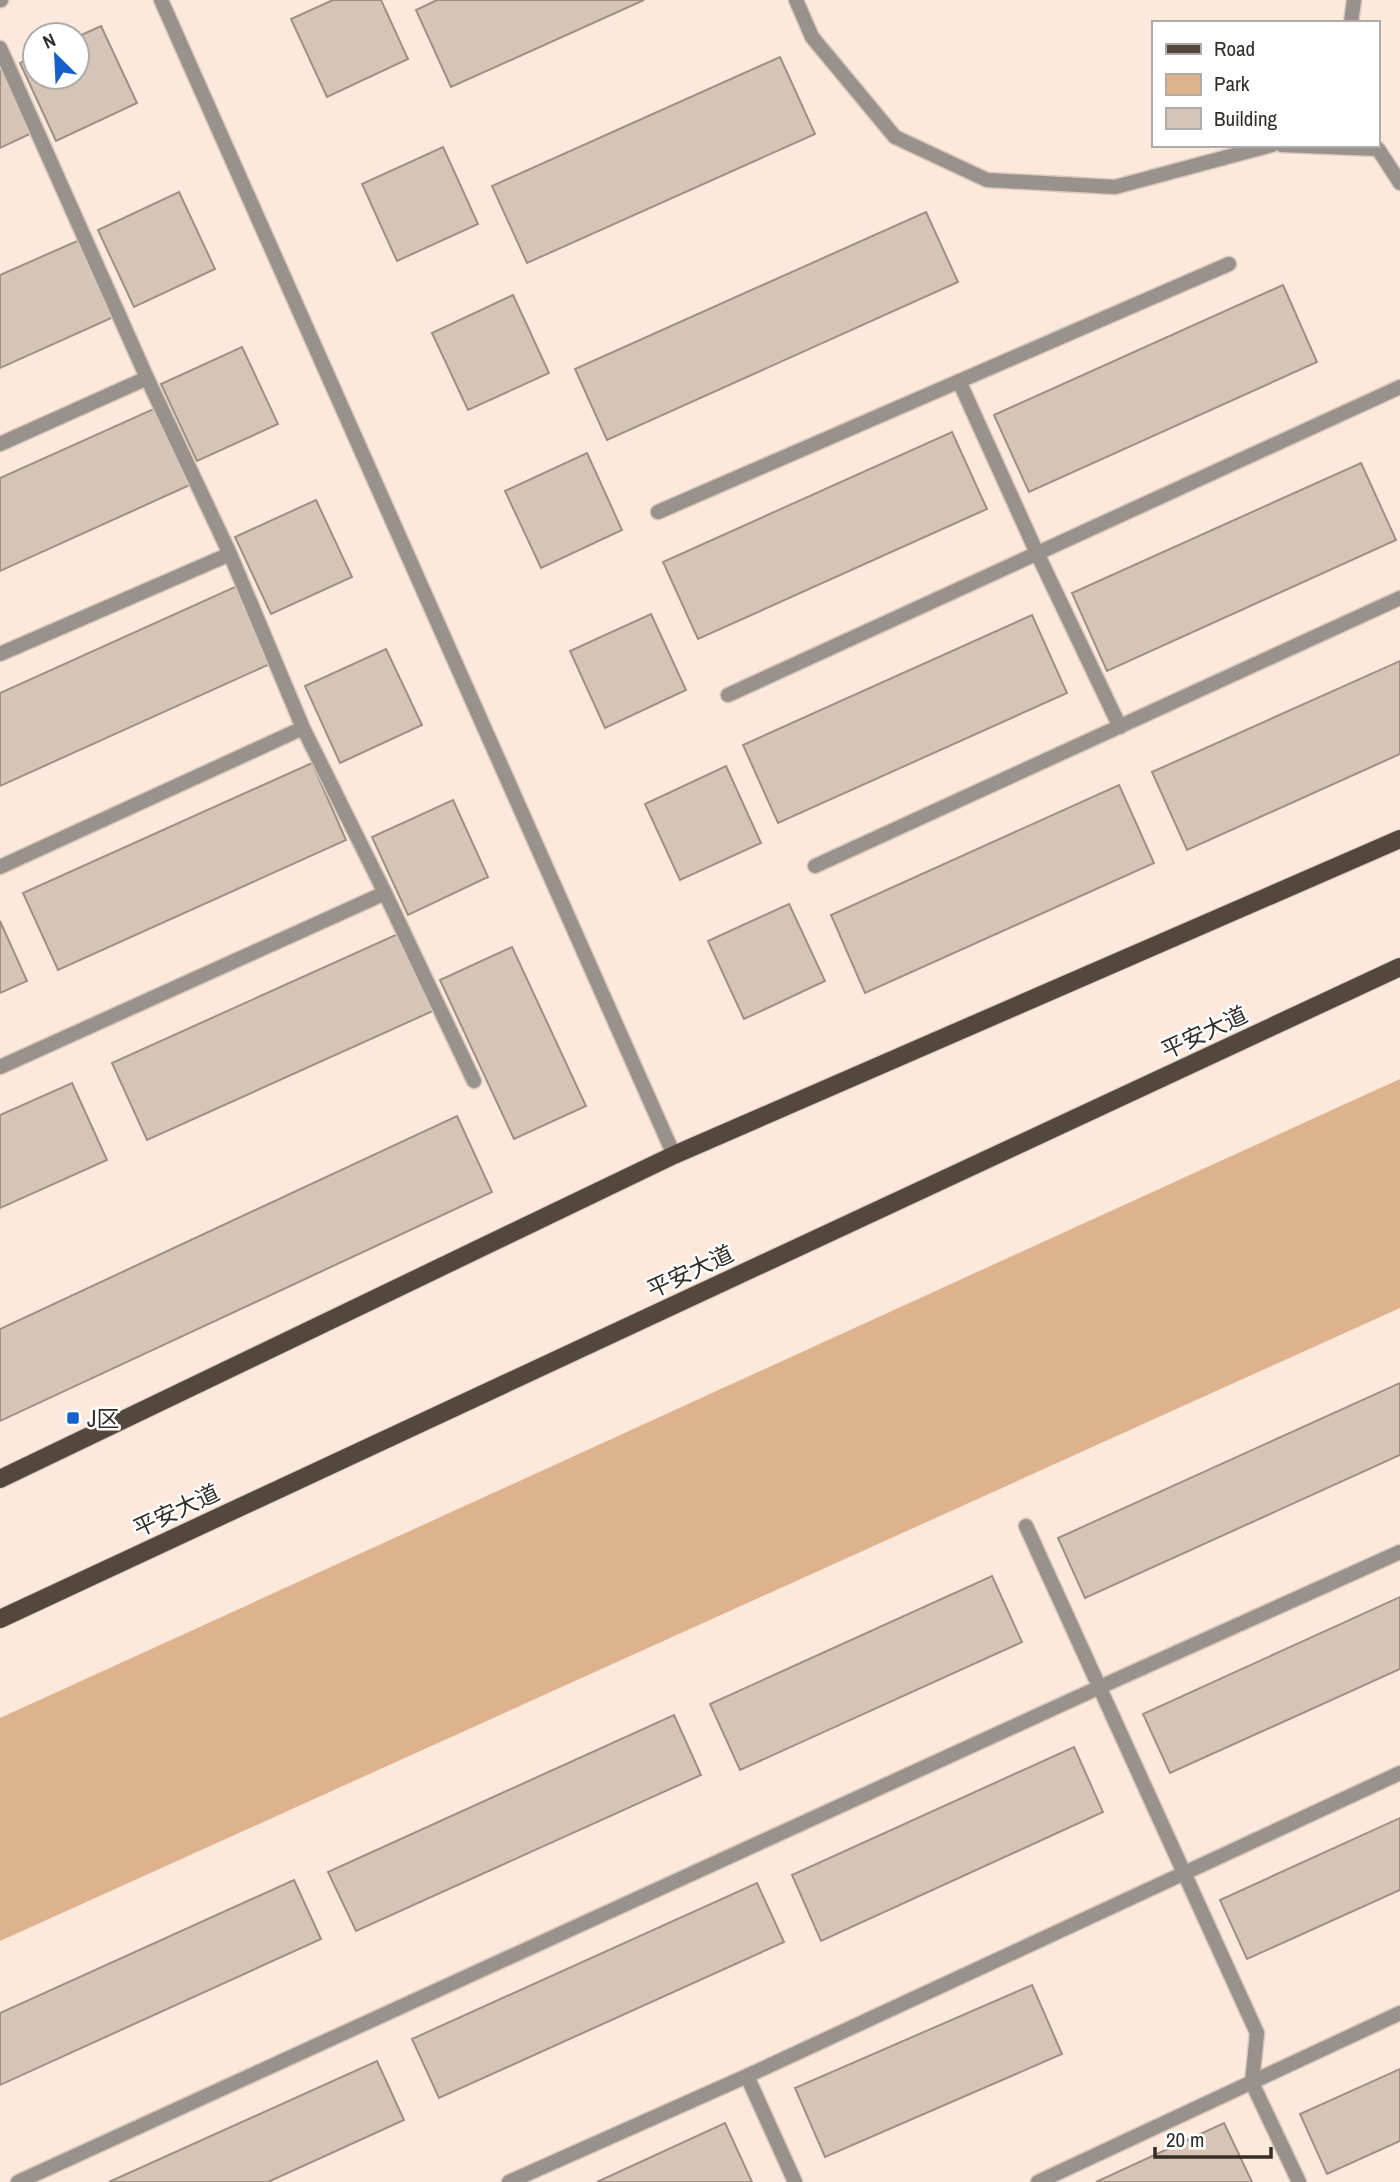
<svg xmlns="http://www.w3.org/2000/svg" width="1400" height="2182" viewBox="0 0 1400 2182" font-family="'Archivo Narrow','Noto Sans SC',sans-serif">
<rect width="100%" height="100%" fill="#fce9db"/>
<path fill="#deb28d" d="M1400,1079V1308L0,1941V1718Z"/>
<path fill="#d6c5b6" stroke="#a08f82" stroke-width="2" d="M333,0H381L408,59L327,97L291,19Z
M437,0H644L451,87L416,10Z
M101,26L137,103L56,141L20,63L35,56V77H77V37Z
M0,56L34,132L0,148Z
M780,57L815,134L527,263L492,186Z
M443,147L478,224L397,261L362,184Z
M179,192L215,269L134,307L98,230Z
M926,212L958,282L607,440L575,369Z
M84,238L118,315L0,368V275Z
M1283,285L1317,362L1029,492L994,415Z
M513,295L549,373L468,410L432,333Z
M242,347L278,424L197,461L161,384Z
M158,407L192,484L0,571V478Z
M952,432L987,509L698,639L663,562Z
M587,453L622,530L541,568L505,491Z
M1361,463L1396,540L1107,671L1072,593Z
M316,500L352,577L271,614L235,537Z
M237,586L272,663L0,786V693Z
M651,614L686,690L605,728L570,651Z
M1032,615L1067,693L778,823L743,745Z
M386,649L422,725L340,763L305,686Z
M1400,661V754L1187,850L1152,772Z
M312,763L346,840L58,970L23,893Z
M726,766L761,843L680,880L645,804Z
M1119,785L1154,863L865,993L831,915Z
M453,800L488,877L408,915L372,837Z
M789,904L825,981L744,1019L708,941Z
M0,921L27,981L0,993Z
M400,933L435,1010L147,1140L112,1063Z
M512,947L586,1106L514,1139L440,980Z
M72,1083L107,1160L0,1208V1115Z
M457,1116L492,1192L0,1421V1329Z
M1400,1383V1455L1085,1598L1058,1538Z
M992,1576L1022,1642L740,1770L710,1704Z
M1400,1597V1669L1170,1773L1143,1714Z
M674,1715L701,1775L356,1931L328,1872Z
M1074,1747L1103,1812L821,1941L792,1875Z
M1400,1818V1890L1247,1959L1220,1900Z
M294,1880L321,1939L0,2085V2013Z
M757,1883L784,1942L439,2098L412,2039Z
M1032,1985L1062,2054L825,2157L795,2088Z
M377,2061L404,2120L268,2182H109Z
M1400,2069V2141L1327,2174L1300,2114Z
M725,2123L752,2182H597Z
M1224,2123L1252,2182H1096Z"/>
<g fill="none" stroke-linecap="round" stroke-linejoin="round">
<defs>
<path id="lane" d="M0,0H1
M796,0L812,37L895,137L987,180L1115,187L1272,145
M1351,23L1354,0
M0,48L147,378L230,554L303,728L385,893L474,1081
M1282,145L1378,149L1400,183
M959,381L1037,553L1120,727
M0,444L147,378
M658,512L1229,264
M0,654L230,554
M728,695L1400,387
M815,866L1400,598
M0,867L303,728
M0,1067L385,893
M1026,1526L1257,2033L1252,2083L1299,2182
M747,2076L795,2182
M18,2182L1100,1687L1400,1552
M509,2182L747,2076L1400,1773
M1038,2182L1400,2013"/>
<path id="street" d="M161,0L674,1155"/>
<path id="primary" d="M0,1479L674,1155L1400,839
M0,1619L1400,967"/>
</defs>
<use href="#lane" stroke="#d8c7bb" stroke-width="17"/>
<use href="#street" stroke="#d8c7bb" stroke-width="17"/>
<use href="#primary" stroke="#d8c7bb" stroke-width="20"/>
<use href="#lane" stroke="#99918b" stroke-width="14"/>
<use href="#street" stroke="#99918b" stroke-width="14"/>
<use href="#primary" stroke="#54483e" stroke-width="18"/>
</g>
<rect fill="#1461cb" stroke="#fff" stroke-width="2.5" x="66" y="1411" width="14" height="14" rx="3.5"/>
<g text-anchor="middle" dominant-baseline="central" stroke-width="5" stroke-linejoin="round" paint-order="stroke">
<g font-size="23" fill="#342e28" stroke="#fff">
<text transform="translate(1204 1032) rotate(-25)">平安大道</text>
<text transform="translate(690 1271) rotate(-25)">平安大道</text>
<text transform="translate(176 1510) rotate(-25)">平安大道</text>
</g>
<g font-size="23" fill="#342e28" stroke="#fff" text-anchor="start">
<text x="87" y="1418">J区</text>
</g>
</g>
<rect x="1152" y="21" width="228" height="126" fill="#ffffff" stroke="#aeaba9" stroke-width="2"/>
<rect x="1166" y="44" width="35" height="10" fill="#54483e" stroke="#aeaba9" stroke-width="2"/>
<text x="1214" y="56" font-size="21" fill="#342e28">Road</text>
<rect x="1166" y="74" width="35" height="21" fill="#deb28d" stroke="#aeaba9" stroke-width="2"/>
<text x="1214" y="91" font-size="21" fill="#342e28">Park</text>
<rect x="1166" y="108" width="35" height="21" fill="#d6c5b6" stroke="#aeaba9" stroke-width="2"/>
<text x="1214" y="126" font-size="21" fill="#342e28">Building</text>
<g transform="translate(56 56) rotate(336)"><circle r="33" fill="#ffffff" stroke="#aeaba9" stroke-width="2"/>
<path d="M0-5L12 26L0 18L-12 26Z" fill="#1461cb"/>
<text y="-10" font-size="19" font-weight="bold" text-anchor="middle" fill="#342e28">N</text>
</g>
<path d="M1155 2147v10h116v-10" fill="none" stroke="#342e28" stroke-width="3.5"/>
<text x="1166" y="2147" font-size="21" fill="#342e28" stroke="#ffffff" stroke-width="5" paint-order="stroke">20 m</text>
</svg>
